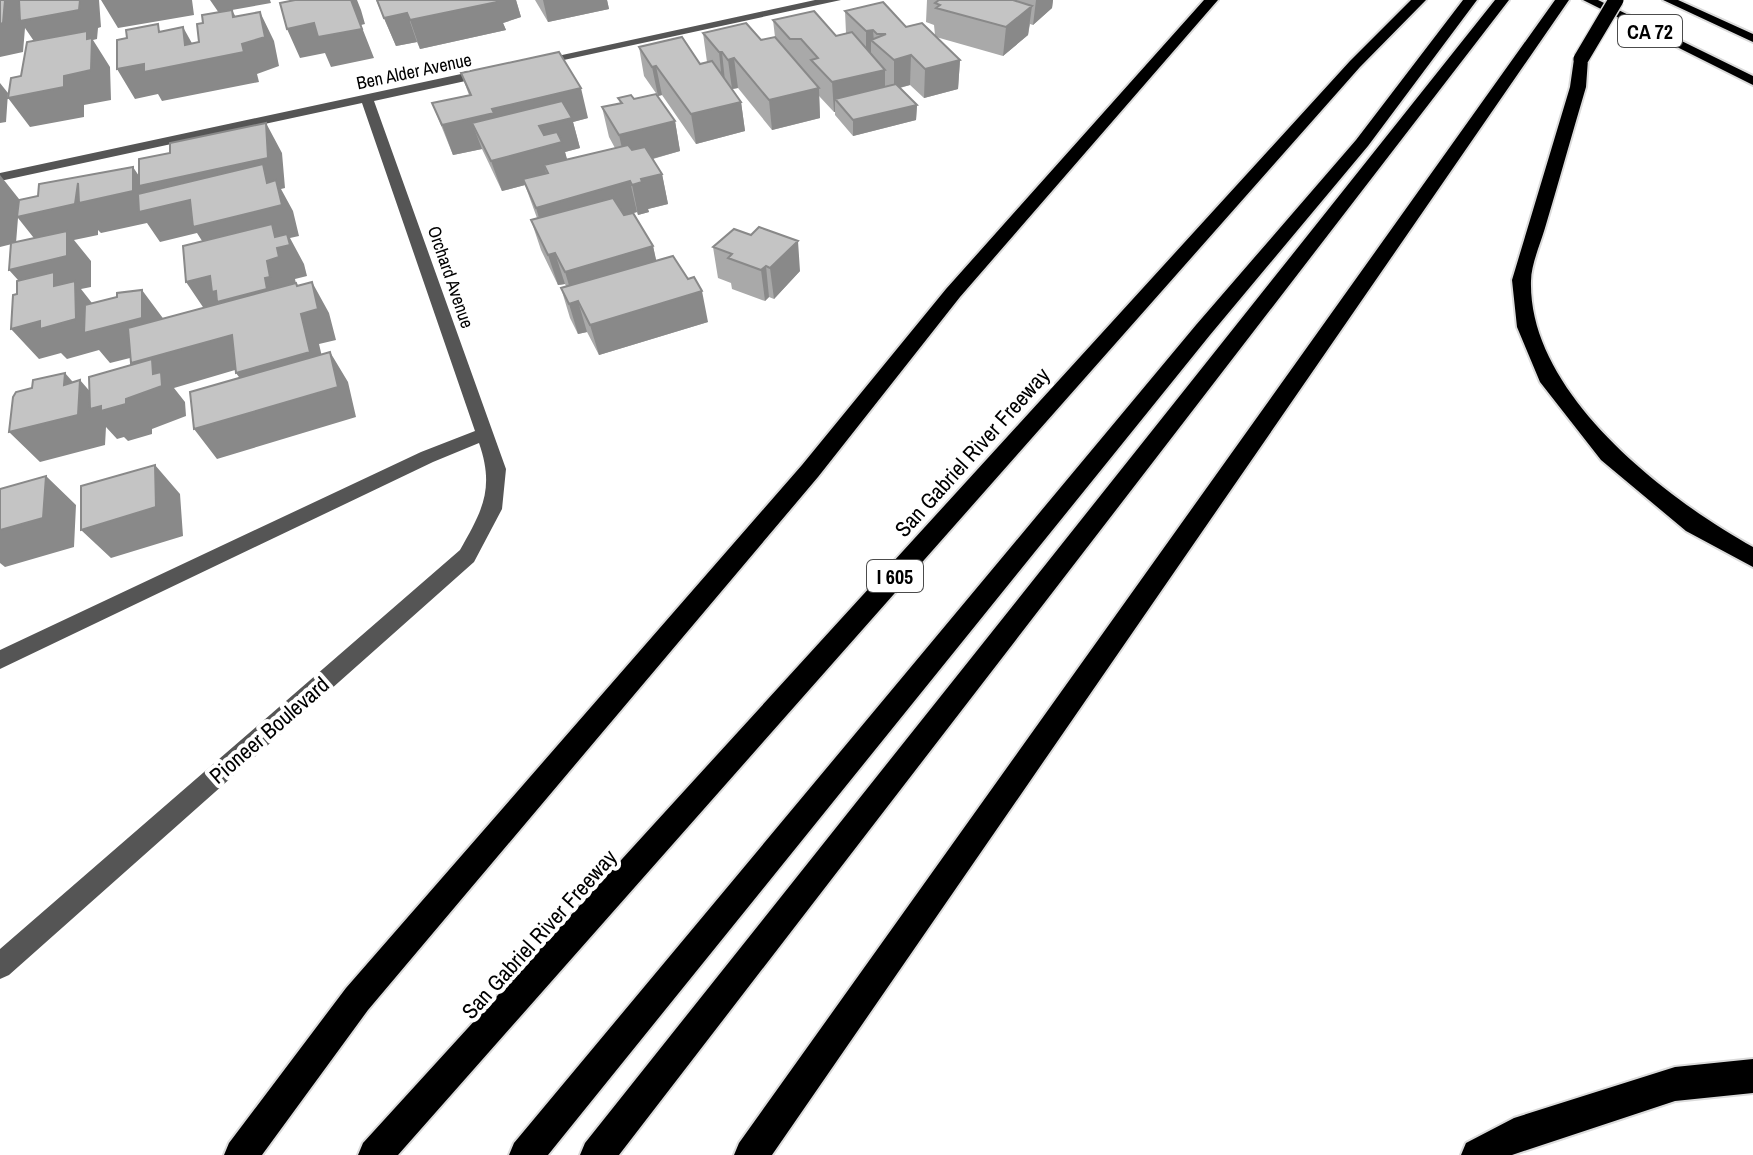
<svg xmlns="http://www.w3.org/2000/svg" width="1753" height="1155" viewBox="0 0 1753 1155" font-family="'Archivo Narrow',sans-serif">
<rect width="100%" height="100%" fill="#fff"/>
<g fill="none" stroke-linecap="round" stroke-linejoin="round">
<defs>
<path id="major" d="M1583,0H1598L1753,76V85Z
M1663,0H1678L1753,34V42Z"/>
<path id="highway" d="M1204,0H1218L960,297L818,477L368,1010L262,1155H224L229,1143L346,988L802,465L946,289Z
M1411,0H1426L1360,67L398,1155H358L363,1143L1350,61Z
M1463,0H1477L1368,146L1210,335L548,1155H509L514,1143L1196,325L1356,140Z
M1495,0H1509L619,1155H580L585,1143Z
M1555,0H1569L772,1155H734L739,1143Z
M1581,55L1588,59L1586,87C1572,134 1559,181 1545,228C1540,245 1531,265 1531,281C1528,393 1665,498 1753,547V567L1686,531L1601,460L1540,382L1517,327L1512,280L1570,87L1574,59Z
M1753,1059V1093L1675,1101L1512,1155H1461L1466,1143L1514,1118L1675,1067Z"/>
</defs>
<use href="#major" stroke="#dbdbdb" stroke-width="4"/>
<use href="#highway" stroke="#dbdbdb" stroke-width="4"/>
<path fill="#555" fill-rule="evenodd" d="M815,0H841L536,66L530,62Z
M489,68L495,72L493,75L374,101L506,469L502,509L474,562L9,975L0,979V949L460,550C482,511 495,489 479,443L433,462L0,669V650L421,452L475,431L362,103L0,181V173Z"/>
<use href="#major" fill="#000" fill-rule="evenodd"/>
<use href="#highway" fill="#000" fill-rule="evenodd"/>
<defs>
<path id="highway-bridge" d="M1581,59L1616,0"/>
</defs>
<use href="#highway-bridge" stroke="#dbdbdb" stroke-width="18" stroke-linecap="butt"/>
<use href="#highway-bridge" stroke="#000" stroke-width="15"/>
</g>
<path fill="#a9a9a9" d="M376,0H516L521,17L503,23L506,30L420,49L417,42L396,46Z
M535,0H607L609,9L548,22Z
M927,0H1053L1052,8L1033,25L1030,24L1028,35L1003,56L936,37L960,60L958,89L924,98L910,85L900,88L917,105L916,120L853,136L835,115V112H834L819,96L820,118L772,130L738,88L732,89L741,102L745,131L696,144L662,95L658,96L644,76L639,47L700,64L707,62L703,33L761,40L775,37L773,20L836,36L846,33L845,11L935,35L934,25L926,22Z
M461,73L588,118L573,122L580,148L565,152L567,160L615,148L609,137L602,107L620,103L618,98L634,99L675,121L680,151L653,159L662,174L668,204L648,209L649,212L638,215L637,212L633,213L653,246L656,261L708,322L599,355L587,332L578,334L570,318L561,288L566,286L565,284L558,285L541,250L531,220L537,218L525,185L502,191L482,149L453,155L432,103L469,95Z
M713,247L800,271L774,299L769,297L765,301L732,289L731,283L718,278Z"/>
<path fill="#898989" d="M5,0H99L101,27L98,28L97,39L93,40L110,67L111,100L84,105V117L30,127L8,98L40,50L25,28L23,52L0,57V24Z
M101,0H192L194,15L118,28Z
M210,0H270L271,3L232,10L247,38L260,12L274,41L279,66L257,74L259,82L162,101L158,94L135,99L117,69L185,45L183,27L199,56L219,13Z
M351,0H357L361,10L365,24L361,25L374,58L331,67L325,53L300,58L287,29L314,23Z
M495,0H516L521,17L503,23L506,30L420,49L410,20Z
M543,0H607L609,9L548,22Z
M1036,0H1053L1052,8L1033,25Z
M1032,6L1028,35L1003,56L1006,27Z
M407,13L417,42L396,46L384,18Z
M873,30L874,42L871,40V59L866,61V31Z
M719,52H722L725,81L722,82Z
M911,55L910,85L894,89V60Z
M734,58L738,88L732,89L728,60Z
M960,60L958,89L924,98L925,69Z
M656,66L662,95L658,96L652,67Z
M885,70V99H835V112H834L832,82Z
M0,83L8,93L6,122L0,123Z
M581,88L588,118L573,122L580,148L565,152L571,173H548L544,165L548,179H523L525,185L502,191L491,161L472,123L482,149L453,155L442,125L492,109Z
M819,88L820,118L772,130L769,100Z
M741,102L745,131L696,144L691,114Z
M917,105L916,120L853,136V120Z
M675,121L680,151L626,166L619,135Z
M266,123L282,153L285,188L281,189L293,211L299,236L290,238L304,264L307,276L295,279L297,288L207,313L186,282L213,258L197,233L160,242L147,223L101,233L98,230V235L74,240L91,261V287L81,289L99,312L142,290L165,321L166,349L110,363L99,350L67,359L61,353L39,359L11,329L36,300L9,270L41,247L18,218L16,243L0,247V175L19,199L18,216L78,183L133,167L145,185Z
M662,174L668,204L648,209L649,212L638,215L632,185L641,179Z
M630,181L637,212L545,238L536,208Z
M798,241L800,271L774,299L770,268Z
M653,246L660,277L574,302L565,272Z
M555,253L565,284L558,285L548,255Z
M766,266L769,297L765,301L761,270Z
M312,282L329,313L336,340L319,344L328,382L258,403L236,373L301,314L312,311Z
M702,291L708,322L599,355L590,325Z
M578,301L587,332L578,334L569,304Z
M232,335L252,365L174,388L185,402L186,416L152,429V434L128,441L124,437L117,439L106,427L105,445L40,462L9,432L64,385L65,373L79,389L80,380L106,410L126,399L152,389L131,363Z
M330,352L348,382L356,417L217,459L194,429Z
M155,465L180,494L183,536L111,558L81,530Z
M46,476L76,505L74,547L5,567L0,563V530Z"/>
<path fill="#c4c4c4" stroke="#898989" stroke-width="2" d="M0,0H5L3,23L0,24Z
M19,0H80L79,10L20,21Z
M295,0H351L362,29L318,37L314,23L287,29L280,3Z
M377,0H496L497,2L410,20L407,13L384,18Z
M939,0H1013L1032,6L1006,27L936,8L940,5L935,3Z
M883,2L906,27L922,23L960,60L925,69L911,55L894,60L871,40L886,34H877L873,30L866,31L845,11Z
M232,10L233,17L260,12L265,37L242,44L244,52L144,72V64L117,69V40L127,38L126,30L158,24L159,32L183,27L185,45L199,42L197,24L203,23L202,15Z
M814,11L836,36L852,32L885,70L832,82L811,60L818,58L801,39H790L773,20Z
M746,23L761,40L775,37L819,88L769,100L734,58L728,60L722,52H719L703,33Z
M87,31V39L92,38L91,70L64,76V87L8,98L11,78L21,76L27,42Z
M682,37L700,64L712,61L741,102L691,114L656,66L652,67L639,47Z
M559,52L581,88L492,109L494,113L442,125L432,103L471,95L461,73Z
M896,84L917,105L853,120L835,99Z
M656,94L675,121L619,135L602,107L622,103L618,98L631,95L634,99Z
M562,101L572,118L539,126L544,135L557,132L562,142L491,161L472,123Z
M266,123L268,158L139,186V159L170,153V143Z
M628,145L632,150L645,147L662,174L641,179L642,182L632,185L630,181L536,208L523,179L548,173L544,165Z
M263,164L267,183L276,180L282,205L193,227L190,200L139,212L138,194Z
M133,167V191L79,203L78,183L75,204L17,217L19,200L38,196L39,184Z
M613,198L624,215L633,213L653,246L565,272L555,253L548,255L531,220Z
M272,224L275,237L287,234L290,245L277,248L279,257L267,261L270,277L265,278L267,289L217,302L216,291L212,292L210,276L186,282L183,246Z
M759,227L798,241L770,268L766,266L761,270L728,258L732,254L713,247L734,229L751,235Z
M67,231V256L9,270L11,243Z
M673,256L688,279L694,277L702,291L590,325L578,301L569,304L561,288Z
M54,272V286L75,281L76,319L40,329V321L11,329L13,295L17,294V281Z
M312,282L318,309L301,314L310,352L236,373L232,335L131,363L128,328L296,283L297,286Z
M142,290V318L84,333L85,305L117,297V293Z
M330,352L338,387L194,429L190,392Z
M152,359L153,374L161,372L162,386L126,399V404L101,411V406L90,409L89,377Z
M65,373L64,385L80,380L78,415L9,432L13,397L16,392L32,388L33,380Z
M155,465L156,507L81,530V486Z
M46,476L43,518L0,530V489Z"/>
<g text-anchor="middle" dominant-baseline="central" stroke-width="8" stroke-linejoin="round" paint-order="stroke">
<g font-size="18" fill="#000" stroke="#fff">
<text transform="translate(414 71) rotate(-12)">Ben Alder Avenue</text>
<text transform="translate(451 277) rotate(71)">Orchard Avenue</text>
</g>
<g fill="#fff" stroke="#4c4c4c" stroke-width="2">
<rect x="1618" y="15" width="64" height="32" rx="6"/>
<rect x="867" y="560" width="56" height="32" rx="6"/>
</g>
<g font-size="20" font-weight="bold" fill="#000">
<text x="1650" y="31">CA 72</text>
<text x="895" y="576">I 605</text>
</g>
<g font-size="22" fill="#000" stroke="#fff">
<text transform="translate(972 452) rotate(-48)">San Gabriel River Freeway</text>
<text transform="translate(269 730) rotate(-41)">Pioneer Boulevard</text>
<text transform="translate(539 934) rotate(-48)">San Gabriel River Freeway</text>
</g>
</g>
</svg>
